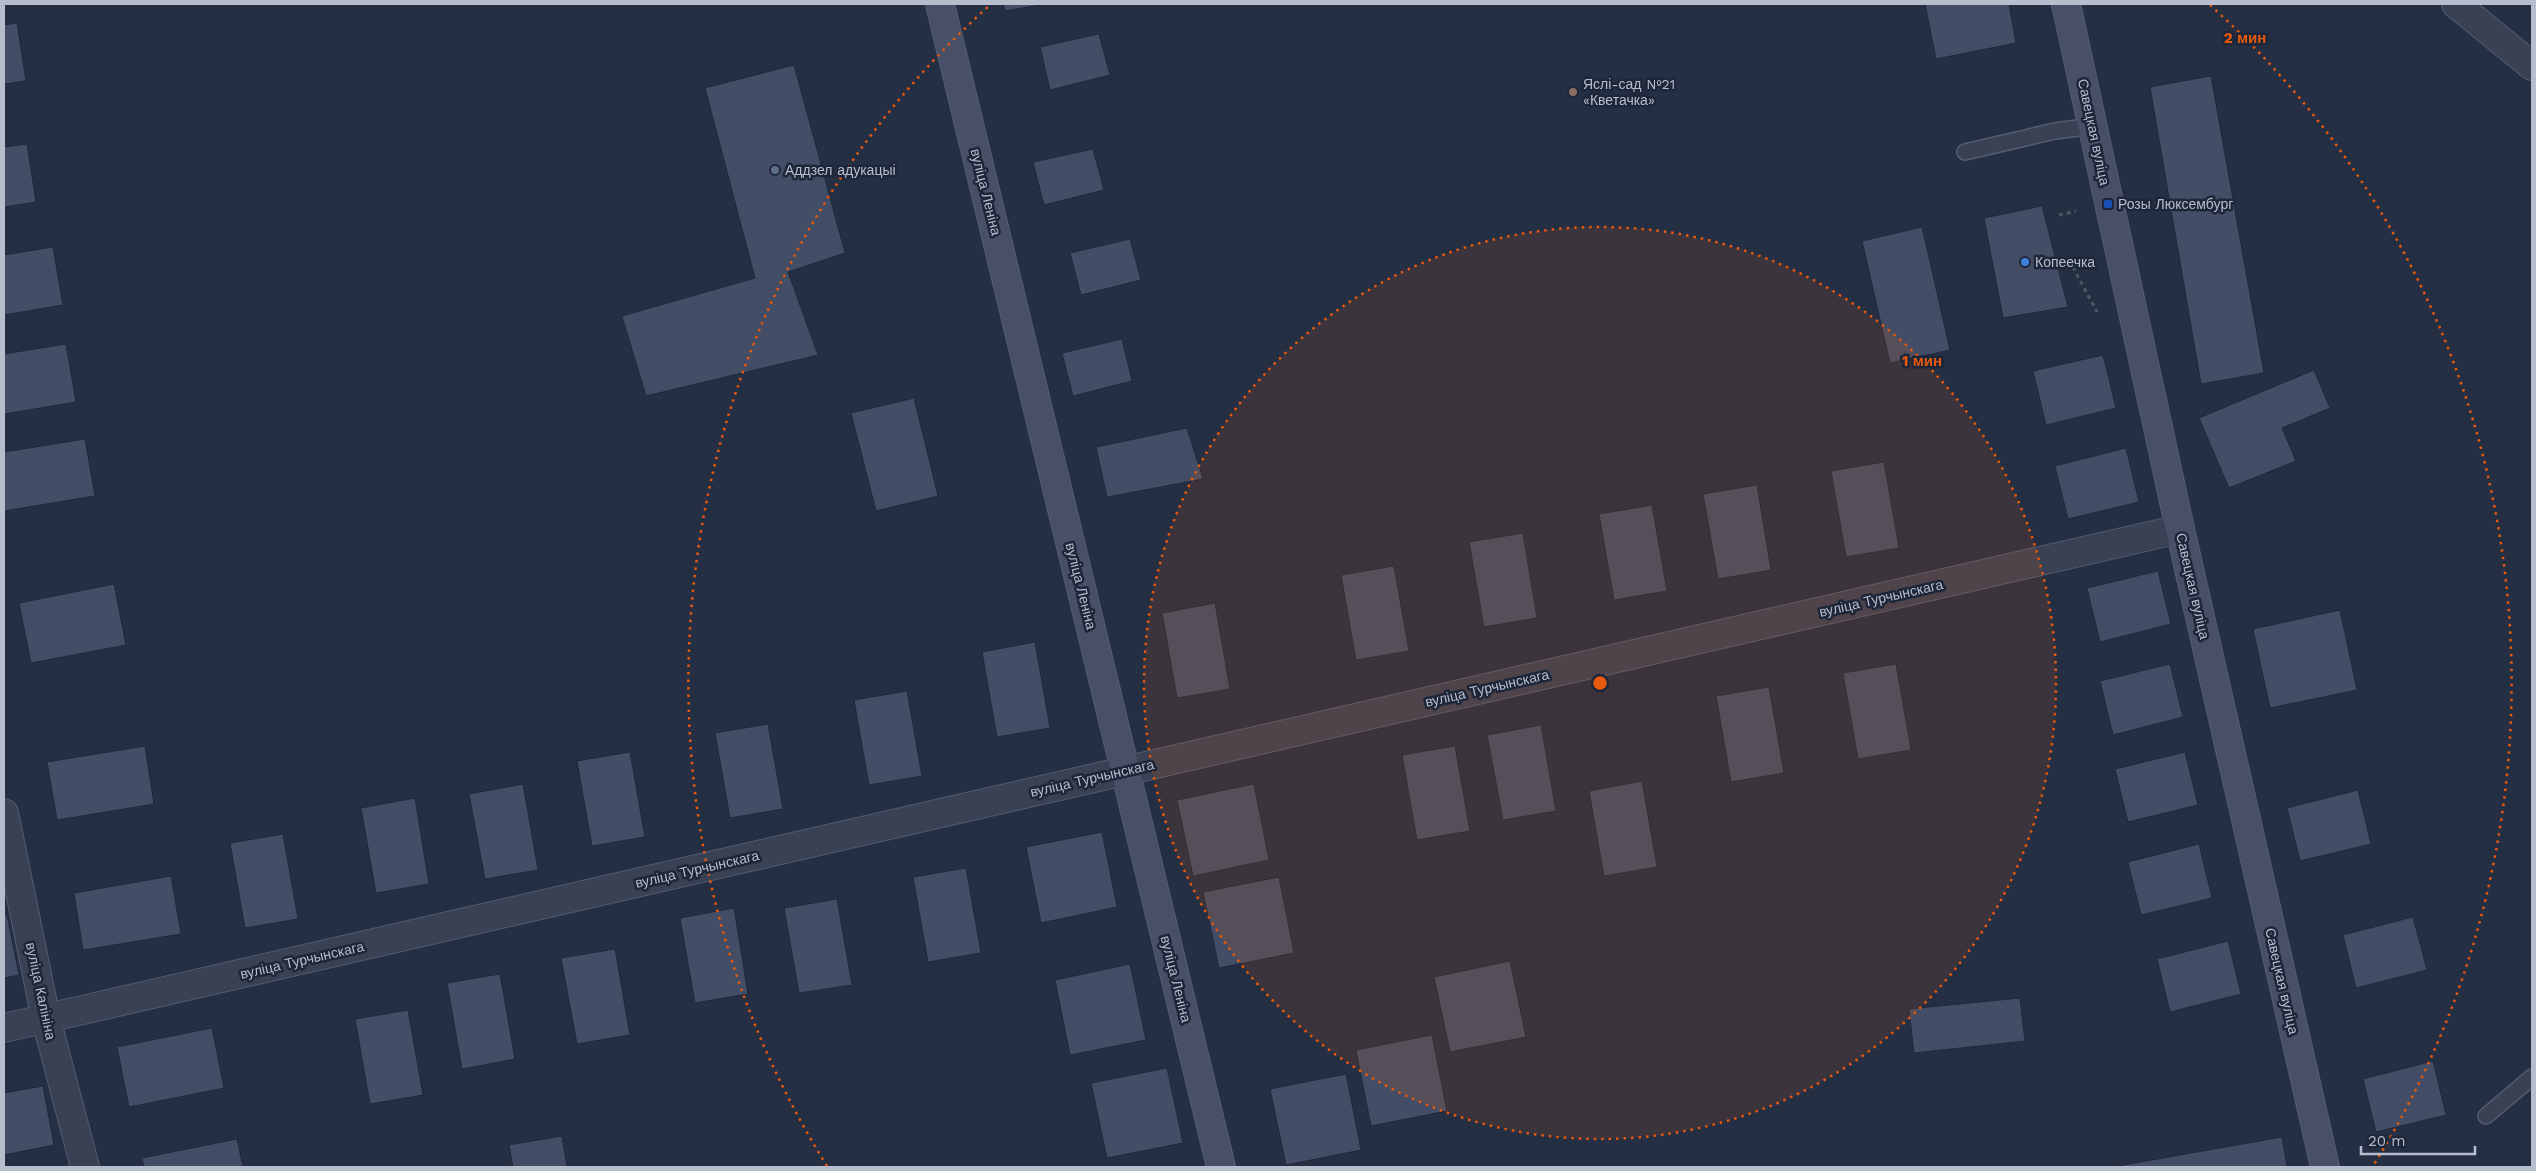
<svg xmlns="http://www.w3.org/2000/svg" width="2536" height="1171" viewBox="0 0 2536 1171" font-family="'Work Sans',sans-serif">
<rect width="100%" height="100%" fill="#252f44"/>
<path fill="#434e66" stroke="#20283b" d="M1003,4H1046L1005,11Z
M1925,4H2009L2016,43L1936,59Z
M17,23L26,81L4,84V25Z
M1099,34L1110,75L1050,90L1040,47Z
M794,65L845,253L788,272L818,355L646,396L622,316L755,278L705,88Z
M2211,76L2264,373L2201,384L2150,87Z
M27,144L36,202L4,207V147Z
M1093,149L1104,190L1044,205L1033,162Z
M2042,206L2068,307L2003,318L1984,218Z
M1922,227L1950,350L1890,363L1862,241Z
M1130,239L1141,280L1081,295L1070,253Z
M53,247L63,305L4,315V255Z
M1122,339L1132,381L1073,396L1062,353Z
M66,344L76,402L4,414V354Z
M2103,355L2116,408L2046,425L2033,371Z
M2314,370L2330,408L2282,428L2296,461L2229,488L2199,418Z
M914,398L938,496L876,511L851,413Z
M1187,428L1203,479L1107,497L1096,447Z
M85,439L95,496L4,511V452Z
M2126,448L2139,502L2068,519L2055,466Z
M1884,462L1899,548L1846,557L1831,471Z
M1757,485L1771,570L1718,579L1703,494Z
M1652,505L1667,591L1614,600L1599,514Z
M1523,533L1537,618L1484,627L1469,542Z
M1394,566L1409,651L1356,660L1341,575Z
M2158,571L2171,624L2100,642L2087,588Z
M114,584L126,645L31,663L19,603Z
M1215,603L1230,689L1177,698L1162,613Z
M2340,610L2357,690L2270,708L2253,629Z
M1035,642L1050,728L997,737L982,652Z
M1896,664L1911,750L1858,759L1843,673Z
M2170,664L2183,717L2113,735L2100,681Z
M1769,687L1784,773L1731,782L1716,696Z
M907,691L922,776L869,785L854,700Z
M768,724L783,809L730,818L715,733Z
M1541,725L1556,811L1503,820L1487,735Z
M145,746L154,804L57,820L47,762Z
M1455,746L1470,831L1417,840L1402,755Z
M630,752L645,837L592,846L577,761Z
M2185,752L2198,805L2128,822L2115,769Z
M1642,781L1657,867L1604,876L1589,791Z
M523,784L538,870L485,879L469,794Z
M1254,784L1269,860L1193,876L1177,800Z
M2358,790L2371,844L2300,861L2287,808Z
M415,798L429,884L376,893L361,808Z
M1102,832L1117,907L1041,923L1026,847Z
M283,834L298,919L245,928L230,843Z
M2199,844L2212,898L2141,915L2128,862Z
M966,868L981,953L928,962L913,877Z
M171,876L181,934L83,950L74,893Z
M1279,877L1294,953L1219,968L1203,892Z
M837,899L852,985L799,993L784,908Z
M734,908L748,994L695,1003L680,918Z
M7,915L19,975L4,978V916Z
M2413,917L2427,970L2356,988L2343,935Z
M2228,941L2241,994L2170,1012L2157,959Z
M615,949L630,1035L577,1044L561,958Z
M1510,961L1526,1037L1450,1052L1434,977Z
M1130,964L1146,1040L1070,1055L1055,980Z
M500,974L515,1059L462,1069L447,983Z
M2020,998L2025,1041L1914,1053L1909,1009Z
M408,1010L423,1095L370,1104L355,1019Z
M212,1028L224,1088L129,1107L117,1047Z
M1432,1035L1447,1111L1371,1126L1356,1050Z
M2433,1061L2446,1115L2376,1132L2363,1079Z
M1167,1068L1183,1143L1107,1158L1091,1083Z
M1346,1074L1361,1150L1286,1165L1270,1089Z
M43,1086L54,1145L4,1155V1093Z
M562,1136L567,1167H513L509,1145Z
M2282,1137L2287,1167H2112Z
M237,1139L243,1167H144L142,1158Z"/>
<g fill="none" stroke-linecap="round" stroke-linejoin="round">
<defs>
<path id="lane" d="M1965,152L2055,131L2093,126
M2486,1116L2532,1077"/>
<path id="street" d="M2456,4L2532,66
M4,813L46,1019L85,1167
M4,1028L2180,529"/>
<path id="secondary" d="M940,4L1221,1167
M2066,4L2180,529L2325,1167"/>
</defs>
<use href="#lane" stroke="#555c6e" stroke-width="18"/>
<use href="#street" stroke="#555c6e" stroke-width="30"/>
<use href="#secondary" stroke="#555c6e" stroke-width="30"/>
<path stroke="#455b61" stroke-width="3" stroke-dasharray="4 4" stroke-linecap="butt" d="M2059,215L2076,211
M2069,260L2097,312"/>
<use href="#lane" stroke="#394154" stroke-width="15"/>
<use href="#street" stroke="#394154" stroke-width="28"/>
<use href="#secondary" stroke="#475067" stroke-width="28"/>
</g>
<circle cx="1600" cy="683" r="456" fill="#e8590c" fill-opacity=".12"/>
<g fill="none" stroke="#e8590c" stroke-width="2.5" stroke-dasharray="2.5 5">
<circle cx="1600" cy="683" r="456"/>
<path d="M827 1166A912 912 0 0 1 990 5M2210 5A912 912 0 0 1 2373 1166"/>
</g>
<circle fill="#8d6e63" stroke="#1e2639" stroke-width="2" cx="1573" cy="92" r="5"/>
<circle fill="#5c6f8a" stroke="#1e2639" stroke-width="2" cx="775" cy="170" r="5"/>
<rect fill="#1a4fb4" stroke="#1e2639" stroke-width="2" x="2103" y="199" width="10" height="10" rx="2.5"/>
<circle fill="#3f7fe0" stroke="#1e2639" stroke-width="2" cx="2025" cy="262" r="5"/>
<g text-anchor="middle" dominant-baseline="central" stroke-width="5" stroke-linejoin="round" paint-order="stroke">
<g font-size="14" fill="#b7bdcd" stroke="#1e2639" text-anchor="start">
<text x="1583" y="84">Яслі-сад №21<tspan x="1583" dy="16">«Кветачка»</tspan></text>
<text x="785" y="170">Аддзел адукацыі</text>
<text x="2118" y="204">Розы Люксембург</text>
<text x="2035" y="262">Копеечка</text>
</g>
<g font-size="14" fill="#b7bdcd" stroke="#1e2639">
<text transform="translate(2094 132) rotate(78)">Савецкая вуліца</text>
<text transform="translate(986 192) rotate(76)">вуліца Леніна</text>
<text transform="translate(1081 586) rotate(76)">вуліца Леніна</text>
<text transform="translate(2193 586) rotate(77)">Савецкая вуліца</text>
<text transform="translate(1881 598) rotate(-13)">вуліца Турчынскага</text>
<text transform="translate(1487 688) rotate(-13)">вуліца Турчынскага</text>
<text transform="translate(1092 778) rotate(-13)">вуліца Турчынскага</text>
<text transform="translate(697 869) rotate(-13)">вуліца Турчынскага</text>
<text transform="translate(302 960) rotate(-13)">вуліца Турчынскага</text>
<text transform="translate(1176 979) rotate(76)">вуліца Леніна</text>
<text transform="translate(2282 981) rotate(77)">Савецкая вуліца</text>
<text transform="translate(41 991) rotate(78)">вуліца Калініна</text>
</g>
</g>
<circle cx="1600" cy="683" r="8" fill="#e8590c" stroke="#1e2639" stroke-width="2.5"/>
<g font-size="15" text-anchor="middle" font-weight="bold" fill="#e8590c" stroke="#1e2639" stroke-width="5" stroke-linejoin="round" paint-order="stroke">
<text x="2245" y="43">2 мин</text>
<text x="1922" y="366">1 мин</text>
</g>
<rect width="2536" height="1171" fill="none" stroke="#b7bdcd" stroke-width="10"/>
<path d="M2361 1146v8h114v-8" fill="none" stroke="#b7bdcd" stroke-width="2.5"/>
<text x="2368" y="1146" font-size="15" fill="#b7bdcd" stroke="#1e2639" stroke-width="4" paint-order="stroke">20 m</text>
</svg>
